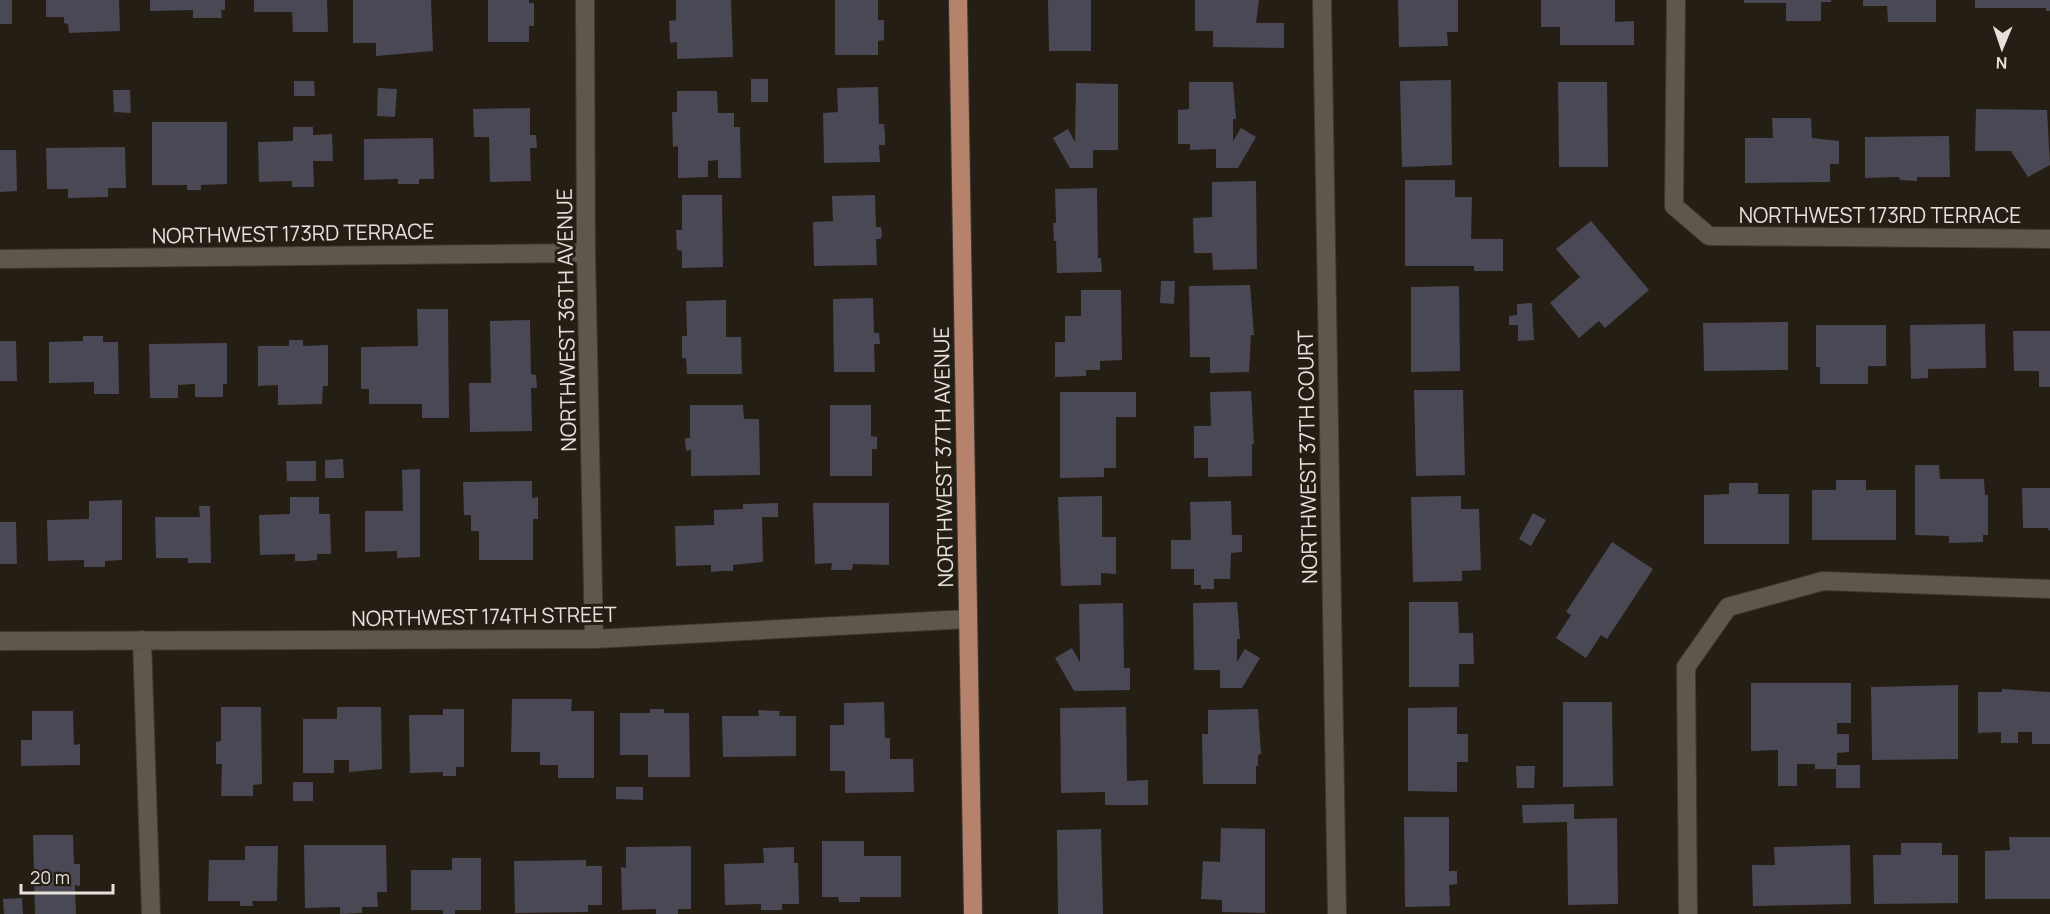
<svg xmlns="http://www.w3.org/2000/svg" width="2050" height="914" viewBox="0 0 2050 914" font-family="Manrope,sans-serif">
<rect width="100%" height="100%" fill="#241e14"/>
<path fill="#4b4855" d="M0,0H12V24H0Z
M46,0H119L120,31L69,33L68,24L64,23V17H46Z
M150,0H225V10H221L222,18H193V10L150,11Z
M254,0H327L328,32H293L292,12H254Z
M353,0H431L433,51L376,56V43H353Z
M488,0H529V3H534V26H529V42H488Z
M676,0H731L733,57L677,59V42L670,43L669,21L676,20Z
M835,0H878V20H884V40L878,41V55H835Z
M1048,0H1091V51H1049Z
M1195,0H1259L1256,23H1284V48L1213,47V31H1195Z
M1398,0H1458V32H1447L1448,46L1399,47Z
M1541,0H1615V22L1634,21V45H1560V27H1541Z
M1744,0H1831V2H1821V21H1786V3H1744Z
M1863,0H1936V22H1888L1887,6H1863Z
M1975,0H2050V11H2046V8H1975Z
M751,79H768V102H751Z
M1451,80L1452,165L1402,167L1400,81Z
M294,81H314L315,96H294Z
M1189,82H1233L1236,119H1233V141L1241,128L1256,137L1238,168H1216V149L1190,150V144H1178V110L1189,109Z
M1558,82H1607L1608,167H1559Z
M1076,83L1118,84V150H1093V168H1070L1053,138L1068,129L1075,142Z
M878,87L879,124H884L885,135V145H879L880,162L824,163L823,113L838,112L837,88Z
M378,88L397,89L395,117L377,116Z
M113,90H130L131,113L114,112Z
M677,91H717L718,113H734V127H740L741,178H718V160L708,161V177L678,178V146L673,147L672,112H677Z
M530,108V135H536L537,148H530L531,181L490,182L489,137H474L473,109Z
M1976,109L2047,110L2050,165L2028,177L2011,151H1975Z
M1772,118H1811L1812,138L1839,141V164H1830V182L1745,183V138H1773Z
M152,122H227V184L201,185V190H187V185H152Z
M293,127H313V135L332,134L333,161H313L314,187H292V181L259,182L258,142L293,141Z
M1949,136L1950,177H1917V181L1900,180L1899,177L1865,178V137Z
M433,138L434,179H419V184H398V179L364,180V139Z
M125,147L126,188H108V197L68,198V189H47L46,148Z
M0,150H16L17,191L0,192Z
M1405,180H1455V197H1472L1471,239H1503V271H1474V266H1405Z
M1256,181L1257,269L1213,270L1212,253H1194L1193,218L1212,217V182Z
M1097,188L1098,258H1101L1102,272L1057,273L1056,241H1054L1053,223H1056L1055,189Z
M682,195H722L723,267L682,268V251L677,250L676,230H682Z
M875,195L876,227H881L882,233L881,239H876L877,265L814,266L813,222L833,221L832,196Z
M1591,221L1649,290L1605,328L1599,321L1579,338L1550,303L1580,277L1556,249Z
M1161,281H1175L1174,304L1160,303Z
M1250,285L1254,335H1251L1249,372L1210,373V357H1190L1189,286Z
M1459,286L1460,371L1411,372V287Z
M1081,290H1121L1122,360L1100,361V370H1086V376L1055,377V342H1065V316H1081Z
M873,298L874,333H879L880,344H874L875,372H834L833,299Z
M726,300V337H741L742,374H687L686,358H682V336H687L686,301Z
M1532,303L1534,340L1518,341V325H1509V316L1517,315V304Z
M417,309H448L449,418H422V404H369V389H361V347L418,346Z
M530,320L531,374L536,375L537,388H531L532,431L470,432L469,383H491L490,321Z
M1788,322V370L1704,371L1703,323Z
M1985,324L1986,368L1928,369V378L1911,379L1910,325Z
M1816,325H1886V366H1868V384H1820V367H1816Z
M2013,331H2050V387H2039V371H2014Z
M83,336H103V342H118L119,394H94V382L49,383V342L83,341Z
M289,340H303V346L328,345V386H323L322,404L278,405V385L258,386V346H289Z
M0,341H16L17,381H0Z
M227,343V384H223V397H195V384L178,385V398H150L149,344Z
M1414,390H1463L1465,475L1416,476Z
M1251,391L1254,444H1252V476L1208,477V458H1194V426H1211L1210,392Z
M1060,392H1136V417H1116V468H1104V477L1060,478Z
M690,405H743L744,419H759L760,475L691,476V450L686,451L685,438H690Z
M830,405H871V436L877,437V449H872V476H830Z
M343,459L344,478H325V460Z
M286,461H316V481H287Z
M1915,465H1939L1940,479H1984L1985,495H1988V535H1983V542L1949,543V536L1915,535Z
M420,469V557L397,558V551L365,552V511H403L402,470Z
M1836,480H1866V490H1896V540H1812V490H1836Z
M532,481V498L538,497V519H533V560H479V531H471V515H464L463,482Z
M1729,483H1758V494H1789V544H1704V495L1729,494Z
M2022,488H2050V531L2047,528H2023Z
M1102,496V537H1116V574L1101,573V585L1061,586L1058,497Z
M1461,496V509H1479L1481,570L1462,571V581L1413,582L1411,497Z
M290,497H319V514H330L331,554H317V560L306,561H295V554L260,555L259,515L290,514Z
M122,500V560L105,561V567H84V560L48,561L47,520L89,519V501Z
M1231,501L1232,535H1242V552L1231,553L1230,579H1214V589H1201V585H1194V569H1171V540H1191L1190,502Z
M778,503V517H762L763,562L733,565V571H722L711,572V565L676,566L675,526L714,525V510L743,509V504Z
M813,503H889V565L853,564L852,570H831L832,563L815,564Z
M199,506H210L211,563H188V558H156L155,517H200Z
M1533,513L1546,520L1531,546L1519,539Z
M0,522H16L17,564H0Z
M1612,542L1653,569L1607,639L1601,635L1586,658L1556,638L1571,615L1566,612Z
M1237,602L1240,639H1237V662L1245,649L1260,658L1242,688H1220V670H1194L1193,603Z
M1409,602H1458L1459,633H1473L1474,664H1459V687H1409Z
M1123,603L1124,668H1130V690L1074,691L1055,658L1072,648L1080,662L1079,604Z
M1751,683H1851V723H1837V734H1849V752L1837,753V765H1860V788H1836V769H1815V764H1797V786H1778V750L1751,751Z
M1958,685V759L1872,760L1871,687Z
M2002,689L2050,692V744H2032V732H2018V743H2001V732L1978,733V692H2002Z
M512,699H572L571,711H594V778H558V765H540V752H511Z
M884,702L885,738H890V759H913L914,792L845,793V771H830V725H844V703Z
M1563,702H1612L1613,786L1563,787Z
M221,707H261L262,784L253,785V796H221L222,764H216V742L221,741Z
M337,707H381L382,769L349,772V760H334V773H303V719H337Z
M1126,707L1127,781L1148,780V805H1105V792L1061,793L1060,708Z
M1457,707V734H1468V762H1457V792L1408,791V708Z
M443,709H464V767H456V776H443V772L410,773L409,715H443Z
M650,709H664V713H689L690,777H648V755H620V713H650Z
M1258,709L1261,754L1258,755V766H1256V784H1203L1202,734H1208V710Z
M758,710L780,711L779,716H796V756L723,757L722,716H759Z
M32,711H73L74,745L80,744V765L21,766V740H32Z
M1516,766H1535L1534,788H1517Z
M293,782H313V801H293Z
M616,787H643V800L616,799Z
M1574,804V819L1617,818L1618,904L1568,905L1567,822L1523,823L1522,805Z
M1404,817H1449V871H1457V884L1449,885L1450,906L1405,907Z
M1221,828L1265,829V913L1222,912V900L1201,899L1203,861L1220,862Z
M1101,829L1103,914H1058L1057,830Z
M33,835H73L74,864H80V886L75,885L76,914H35Z
M2009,837H2050V899H1985V851L2010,850Z
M822,841H864V856H901V897H860V902H839L838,897H822Z
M1901,843H1942V855H1958V903L1874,904L1873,855H1901Z
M304,845H386L387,892H377L378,907H362V913L340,914V907L305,908Z
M1850,845L1851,904L1753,906L1752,865H1775L1774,847Z
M245,846H278L277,901H252L253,906H240V901H208L209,860H245Z
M691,846V909H678V914H656V909L622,910L621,867L626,868V847Z
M794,847V863H798L799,904H782V910H761V904L725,905L724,864L764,863L763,848Z
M452,858H481V910H455V914H443V910H411V870H452Z
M586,860V866H602V905H588V912L515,913L514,861Z
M22,898L23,914H4L3,899Z"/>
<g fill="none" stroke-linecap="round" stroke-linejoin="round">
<defs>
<path id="minor" d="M585,0L586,253L594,639
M1322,0L1337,914
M1676,0L1674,206L1709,236L2050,239
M0,259L586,253
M142,640L151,914
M0,641L594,639L968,619
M1688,914L1686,667L1728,607L1823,581L2050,589"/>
<path id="major" d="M958,0L973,914"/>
</defs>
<use href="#minor" stroke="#3d3832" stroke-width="20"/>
<use href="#major" stroke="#3d3832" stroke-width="20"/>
<use href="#minor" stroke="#5e574b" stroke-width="18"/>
<use href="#major" stroke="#b7826c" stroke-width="18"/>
</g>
<g text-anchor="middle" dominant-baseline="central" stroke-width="6" stroke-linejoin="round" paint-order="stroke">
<g font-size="21" fill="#e6e1db" stroke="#241e14">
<text x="1880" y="215">NORTHWEST 173RD TERRACE</text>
<text transform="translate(293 233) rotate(-1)">NORTHWEST 173RD TERRACE</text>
<text transform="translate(566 320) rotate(-91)">NORTHWEST 36TH AVENUE</text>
<text transform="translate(943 457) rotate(-91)">NORTHWEST 37TH AVENUE</text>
<text transform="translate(1307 457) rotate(-91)">NORTHWEST 37TH COURT</text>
<text transform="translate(484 616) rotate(-1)">NORTHWEST 174TH STREET</text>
</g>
</g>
<g transform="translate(2002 48) rotate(182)" stroke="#241e14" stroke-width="4.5" paint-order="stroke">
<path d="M0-4.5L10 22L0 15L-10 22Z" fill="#e6e1db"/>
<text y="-9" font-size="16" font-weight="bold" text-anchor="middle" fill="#e6e1db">N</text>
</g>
<path d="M21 884v9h92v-9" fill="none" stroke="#e6e1db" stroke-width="3"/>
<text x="30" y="884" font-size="18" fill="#e6e1db" stroke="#241e14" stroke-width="4.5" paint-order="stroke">20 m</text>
</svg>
